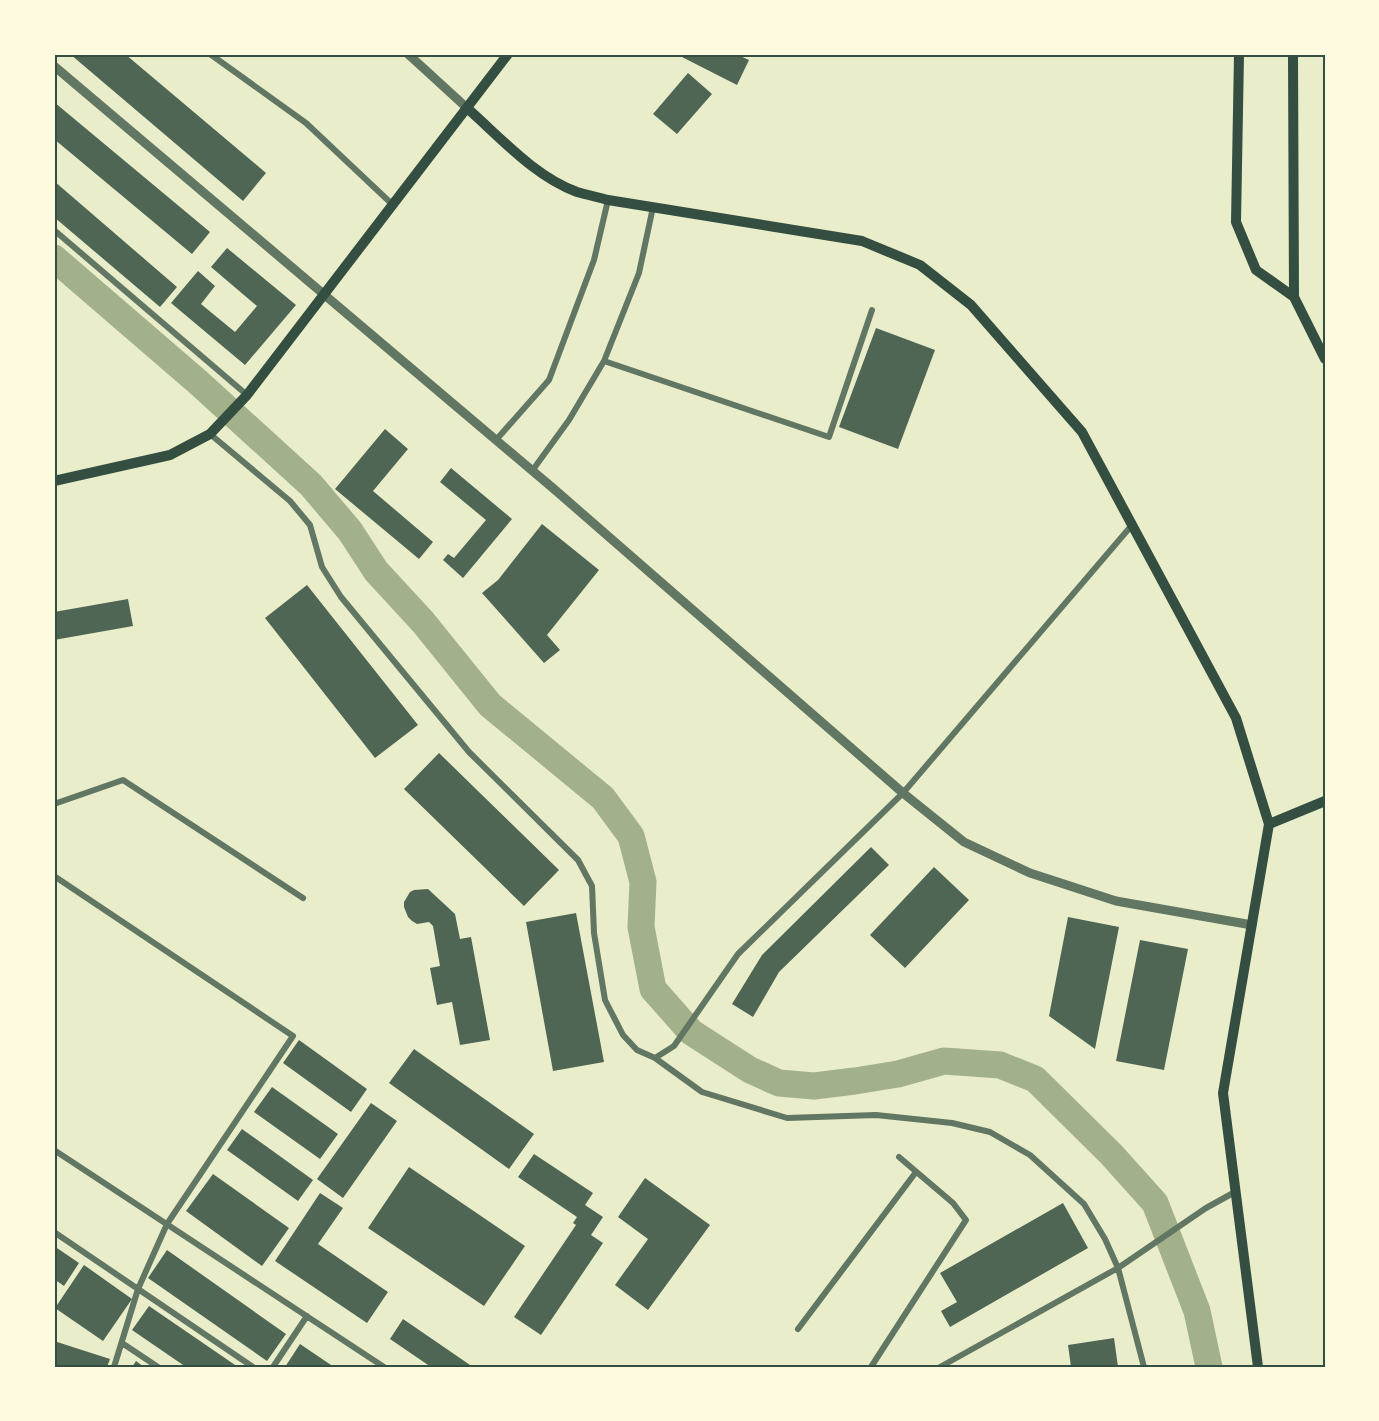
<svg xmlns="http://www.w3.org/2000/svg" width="1379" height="1421" viewBox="0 0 1379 1421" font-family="Rubik,sans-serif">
<rect width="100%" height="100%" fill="#e9edc9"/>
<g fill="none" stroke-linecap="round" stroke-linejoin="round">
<path stroke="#a3b18a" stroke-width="27" d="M54,258L199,383L311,485L350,531L376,571L423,622L490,705L603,798L631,836L643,882L641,927L653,989L691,1032L750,1070L779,1083L814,1086L855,1081L898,1074L944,1061L1000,1065L1035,1079L1111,1154L1155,1203L1197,1311L1209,1367"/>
</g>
<path fill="#4f6655" d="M70,54H125L266,173L243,201Z
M681,54H736L749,60L737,85L680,56Z
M688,73L712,94L677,134L653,114Z
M54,102L210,232L192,254L54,139Z
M54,181L177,287L160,307L54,217Z
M227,248L296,305L245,365L171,303L198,271L215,286L201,304L235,332L257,306L211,267Z
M876,328L935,350L898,449L839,427Z
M385,429L408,449L373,491L433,542L419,559L335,489Z
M451,468L512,519L463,578L443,560L448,554L454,558L486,520L440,482Z
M542,524L599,570L547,635L560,650L544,663L482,593L498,580Z
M307,585L418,725L375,758L265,618Z
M128,599L133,626L54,640V612Z
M439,753L559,870L524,906L404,789Z
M871,847L889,865L779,972L753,1017L732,1004L762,955Z
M934,867L969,900L905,968L870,935Z
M428,889L455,914L460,939L471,937L490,1040L460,1045L452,1002L437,1005L430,968L440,966L433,926L429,922L417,924L412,921L408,917L404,907V902L410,892L414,890Z
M576,913L604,1062L553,1071L526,922Z
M1068,917L1119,927L1095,1049L1049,1016Z
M1140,940L1188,949L1164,1070L1116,1061Z
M299,1040L367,1089L351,1112L283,1063Z
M414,1049L534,1134L509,1169L389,1083Z
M272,1087L338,1134L320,1159L254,1112Z
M371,1103L397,1121L343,1198L317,1179Z
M242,1129L313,1180L298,1201L227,1150Z
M534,1154L593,1193L585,1205L603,1217L591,1235L603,1243L541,1335L514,1317L576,1225L573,1223L577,1217L518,1177Z
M409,1167L525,1246L484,1306L368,1228Z
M213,1174L289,1228L262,1266L186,1211Z
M645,1178L710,1225L648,1310L615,1285L648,1239L618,1217Z
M320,1193L343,1208L318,1244L388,1292L367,1323L275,1261Z
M1063,1203L1088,1248L950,1327L941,1311L957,1302L940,1273Z
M54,1246L79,1263L64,1286L54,1279Z
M167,1250L286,1334L267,1361L148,1278Z
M84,1265L132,1299L103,1341L55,1308Z
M149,1306L238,1367H186L132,1330Z
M403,1319L473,1367H431L390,1339Z
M1114,1338L1118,1367H1071L1068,1345Z
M54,1341L110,1359L107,1367L54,1366Z
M300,1344L334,1367H285Z
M136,1361L144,1367H132Z"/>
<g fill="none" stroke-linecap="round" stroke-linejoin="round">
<path stroke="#617663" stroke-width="6" d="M210,54L306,123L393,205
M54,230L247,395
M604,361L829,437L872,310
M210,434L290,501L310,525L322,567L341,597L469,752L578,860L592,886L594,933L605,1000L623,1035L637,1050L655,1058L674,1046L738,954L903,793L1132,525
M496,440L549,380L594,260L608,200
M532,471L569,420L604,361L639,273L653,207
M54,804L123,780L303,898
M54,876L293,1036L167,1224L138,1289L114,1367
M655,1058L702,1092L787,1118L876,1115L952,1123L990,1132L1030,1155L1084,1204L1105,1239L1118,1268L1144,1367
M54,1150L384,1367
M54,1232L253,1367
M798,1329L916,1172
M122,1343L158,1367
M273,1367L307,1316
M871,1367L966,1220L953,1203L899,1157
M940,1367L1118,1268L1206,1208L1235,1192"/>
<path stroke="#617663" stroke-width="9" d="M408,54L467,108
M54,66L554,489L903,793L964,842L1030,873L1116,901L1252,925"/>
<path stroke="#344e41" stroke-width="10" d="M1239,54L1236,222L1256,270L1294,297
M1293,54L1294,297L1325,359
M467,108C501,138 534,176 577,192C587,195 598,197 608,200L862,241L920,265L971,305L1082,432L1236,718L1269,824L1223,1093L1258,1367
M54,481L170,455L210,434L247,395L508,54
M1269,824L1325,801"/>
</g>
<rect width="1379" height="1421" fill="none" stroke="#fefae0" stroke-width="111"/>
<rect x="56" y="56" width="1268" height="1310" fill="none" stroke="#344e41" stroke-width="2"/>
</svg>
